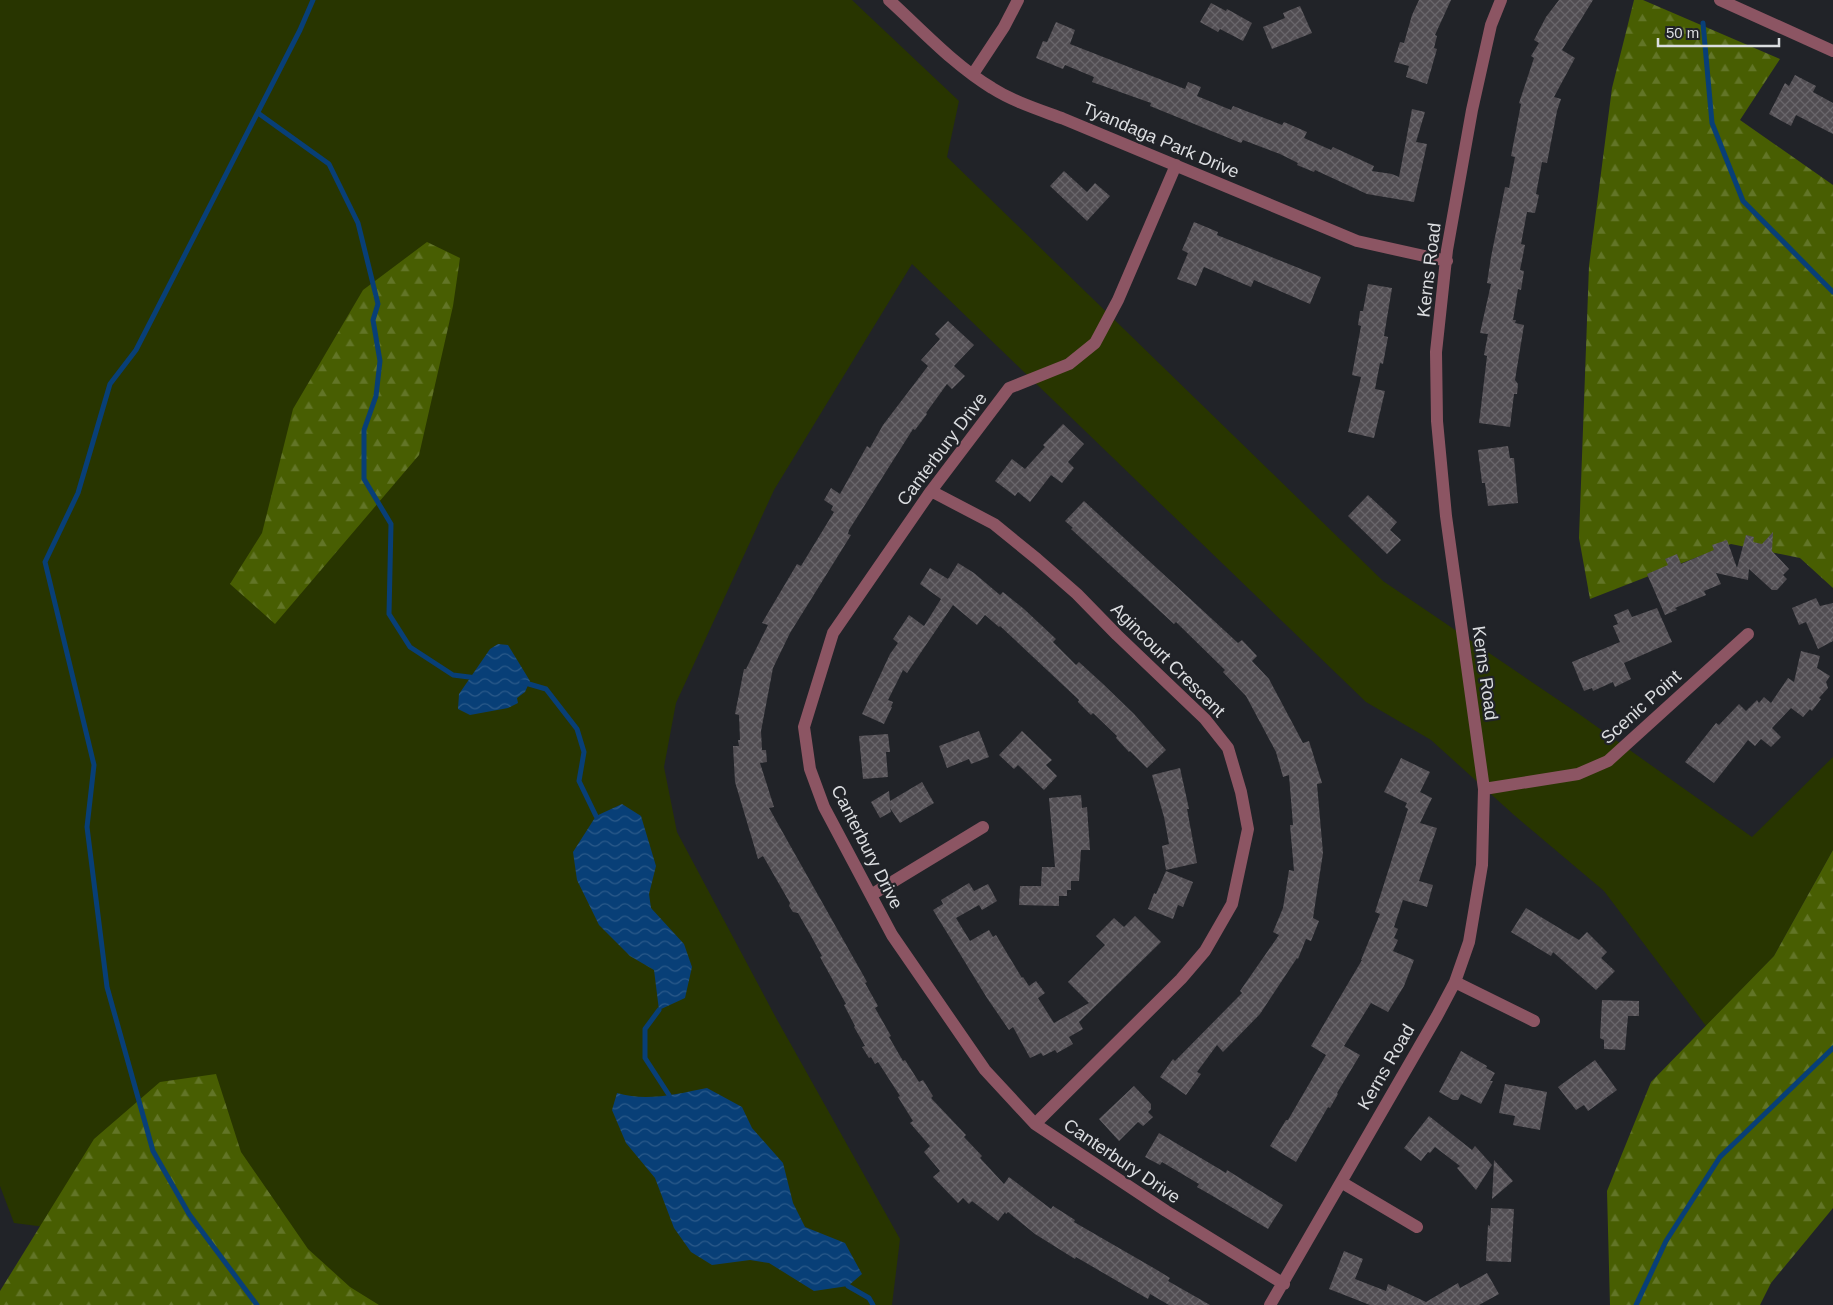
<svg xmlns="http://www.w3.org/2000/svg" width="1833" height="1305" viewBox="0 0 1833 1305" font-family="Arial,sans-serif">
<defs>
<pattern id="forest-firs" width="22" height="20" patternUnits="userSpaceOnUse" patternTransform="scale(1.25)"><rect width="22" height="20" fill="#485e02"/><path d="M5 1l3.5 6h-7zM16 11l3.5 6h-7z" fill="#627527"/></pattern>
<pattern id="water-waves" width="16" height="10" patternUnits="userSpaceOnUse" patternTransform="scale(1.25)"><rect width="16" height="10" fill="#083f77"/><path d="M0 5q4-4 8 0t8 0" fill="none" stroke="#2b5a8a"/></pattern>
<pattern id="building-cross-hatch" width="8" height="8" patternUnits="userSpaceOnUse" patternTransform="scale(1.25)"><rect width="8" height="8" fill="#514d52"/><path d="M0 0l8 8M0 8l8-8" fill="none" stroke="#69666b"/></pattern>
</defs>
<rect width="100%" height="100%" fill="#212328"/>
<path fill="#283500" d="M0,0H852L959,101L947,157L1383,581L1579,714L1752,837L1833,757V850L1774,956L1706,1026L1604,891L1514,815L1431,740L1366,702L912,264L774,490L676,703L664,767L677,832L775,1016L900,1239L892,1305H247L209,1248L14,1223L0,1186Z"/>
<path fill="url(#forest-firs)" d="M1634,0H1643L1780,59L1740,120L1833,185V588L1800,558L1731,544L1590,599L1579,538L1589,266L1612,88Z
M427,242L460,258L453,306L419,455L275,624L230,584L262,533L293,409L363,290Z
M1833,850V1208L1771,1283L1760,1305H1610L1607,1191L1651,1082L1774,956Z
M216,1074L241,1152L308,1249L350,1287L379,1305H0V1291L94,1139L160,1082Z"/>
<path fill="url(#water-waves)" d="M498,644L508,645L530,681L525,692L517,698L518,703L508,708L470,715L458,709L459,694L490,649Z
M622,804L641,816L656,866L649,894L651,908L684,944L692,967L685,998L659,1010L654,970L630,956L599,925L577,880L573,852L596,816Z
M707,1088L742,1107L752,1128L783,1163L793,1203L805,1227L845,1243L862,1274L848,1286L814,1291L769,1263L750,1260L712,1265L691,1252L674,1228L655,1178L626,1143L612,1110L617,1093C646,1102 677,1094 707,1088Z"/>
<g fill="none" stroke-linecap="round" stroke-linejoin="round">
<path stroke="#083f77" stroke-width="5" d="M1703,23L1712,123L1743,201L1833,292
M258,113L329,164L358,223L378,304L373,320L380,361L376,396L364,430V479L391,524L389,614L410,647L453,675L477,678
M522,682L546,689L577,729L584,752L579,781L596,816
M659,1010L645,1029V1058L669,1095
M848,1286L869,1298L873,1305
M257,1305L189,1214L153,1151L107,987L87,827L94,765L45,562L78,493L110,384L136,350L300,30L313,0
M1636,1305L1666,1241L1720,1157L1833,1048"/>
</g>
<path fill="url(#building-cross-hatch)" d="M1419,0H1451L1435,35L1437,36L1434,48L1437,49L1427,84L1406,77L1409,66L1394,62L1400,42L1404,43L1412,15Z
M1559,0H1593L1562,50L1575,58L1554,97L1561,99L1557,111L1547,163L1542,162L1536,194L1539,195L1535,213L1527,212L1521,244L1525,245L1520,270L1524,271L1521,290L1518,289L1513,320H1516L1515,323L1524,325L1515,380L1518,384L1517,394H1514L1510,427L1479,423L1487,356L1484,355L1488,334L1480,333L1491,284L1487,283L1491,257L1505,187L1509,188L1515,157L1511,156L1521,104L1519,103L1534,58L1531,56L1539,43L1534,40L1546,17Z
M1211,3L1226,11L1227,9L1252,23L1243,41L1220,29L1218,32L1200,22Z
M1300,6L1312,33L1272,49L1263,27L1285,18L1283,13Z
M1056,22L1075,30L1070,44L1185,89L1188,82L1201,87L1197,96L1231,110L1233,106L1282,125L1284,122L1307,132L1304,138L1331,150L1333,147L1374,166L1372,171L1392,174L1399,177L1412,109L1425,112L1416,142L1427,144L1414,202L1367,194L1315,170L1314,172L1297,165L1298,163L1280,154L1243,140L1241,143L1150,106L1151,103L1092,82L1094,77L1065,65L1063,69L1036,58L1043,41L1047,42Z
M1795,75L1816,86L1813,92L1833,103V134L1796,115L1791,126L1769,114L1785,83L1789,86Z
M1064,171L1087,192L1095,183L1110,196L1087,221L1050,186Z
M1194,222L1218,232L1217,235L1321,277L1310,304L1254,280L1251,287L1204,267L1196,286L1177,279L1188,253L1182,250Z
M1368,284L1392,288L1384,336L1388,337L1383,364L1380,363L1375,389L1385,391L1374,438L1348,432L1361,377L1352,375L1361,326L1358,325L1360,311H1363Z
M948,321L974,345L954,366L965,376L952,389L947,384L926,413L927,414L915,430L913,429L849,530L848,534L851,535L790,633L773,668L761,731L762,750H766L767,762L760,763L774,807L769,808L867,982L865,983L878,1006L875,1008L891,1036L889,1037L903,1061L905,1060L919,1082L923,1080L933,1096L931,1098L966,1135L964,1137L982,1156L980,1158L1004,1184L1009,1177L1051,1209L1053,1206L1075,1220L1074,1222L1157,1270L1170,1278L1168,1281L1210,1305H1169L1150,1294L1148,1299L1076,1257L1075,1259L1035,1234L1008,1212L1006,1214L1005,1212L998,1221L972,1201L969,1204L963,1198L958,1203L933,1177L940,1171L924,1152L930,1146L910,1123L913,1121L898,1097L900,1096L878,1062L875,1064L871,1057L869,1058L862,1047L865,1046L854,1027L855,1026L844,1005L846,1004L820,957L822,956L810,934L798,913L793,912L789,906L790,903L763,856L758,859L735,782L733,746H739L738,740H740L739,715L735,714L744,669H746L768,625L762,623L797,564L801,566L834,512L831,510L833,506L824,500L831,488L840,494L867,446L870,448L883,425L928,366L921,360L940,339L935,334Z
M1063,424L1084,444L1068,462L1074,468L1062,483L1051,475L1030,502L1018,492L1015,496L995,481L1012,459L1025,469L1045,447L1043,445Z
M1508,446L1510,458H1514L1518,503L1488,506L1485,483H1482L1478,450Z
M1368,495L1397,522L1390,530L1401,540L1387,554L1348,516Z
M1084,501L1238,643L1242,640L1257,656L1252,661L1269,679L1303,743L1309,741L1322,783L1317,784L1323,853L1313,918L1319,921L1311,941L1306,939L1298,959L1297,958L1260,1014L1223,1052L1217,1045L1197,1072L1201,1074L1186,1095L1160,1077L1173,1059L1175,1061L1242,993L1240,991L1279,935L1273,932L1283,908L1289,870L1294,871L1290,825H1293L1289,775L1283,777L1276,752L1246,696L1223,672L1225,670L1176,622L1174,624L1071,529L1073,528L1065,521Z
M1773,532L1772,551L1789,569L1783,575L1787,579L1777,590H1772L1749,569L1748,580L1716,573L1721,584L1704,591L1706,595L1675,608L1677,610L1665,615L1647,574L1668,565L1665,559L1677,554L1681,564L1714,550L1712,545L1727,540L1737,568L1746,535L1754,537L1753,542L1762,544Z
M958,563L974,573L1000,595L1003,592L1024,609L1056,639L1053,642L1076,665L1079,662L1103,684L1134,714L1166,750L1147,768L1130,751L1129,752L1116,738L1117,736L1093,713L1091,715L1078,702L1079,700L1000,626L999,627L985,615L977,625L953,605L907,673L903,670L888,700L893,702L891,707H892L884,724L862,714L890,654L898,643L893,639L909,615L924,626L941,599L920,584L930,568L948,579Z
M1816,598L1820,606L1833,603V641L1818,649L1806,622L1799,625L1792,608Z
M1657,608L1672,642L1624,663L1631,679L1615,687L1613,682L1593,691L1592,688L1584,691L1572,662L1620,642L1613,626L1618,624L1614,615L1628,609L1632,617Z
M1801,651L1820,656L1817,668L1830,676L1826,682L1828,688L1819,698L1821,699L1812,711L1810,709L1803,717L1791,708L1772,728L1781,737L1771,747L1761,739L1755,746L1748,740L1714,783L1685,762L1716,723L1719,725L1739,704L1746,711L1757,700L1759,703L1764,697L1771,703L1788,678L1794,682Z
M979,731L989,757L971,764L969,759L947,768L939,746Z
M1022,731L1052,760L1046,765L1057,776L1044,790L1018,765L1014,769L999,755Z
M888,734L890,752H886L888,777L863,779L859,736Z
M1401,758L1430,772L1420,792L1432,798L1420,823L1437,828L1419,881L1433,885L1427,907L1403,900L1394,927L1398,929L1394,938L1398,940L1393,951L1414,960L1404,986L1388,1012L1371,1003L1344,1046L1360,1055L1337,1093L1338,1094L1330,1108L1328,1107L1296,1162L1270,1146L1286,1120H1288L1326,1055L1311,1046L1362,960H1361L1380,914L1375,912L1408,809L1405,807L1407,803L1384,792Z
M1180,768L1189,809H1187L1197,863L1166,870L1162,846L1169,844L1164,817L1152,775Z
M922,782L934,803L900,823L890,808L891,812L880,818L871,802L889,791L890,801Z
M1081,795L1082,808L1087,807L1090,850H1081L1079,881H1071V890H1067V896H1059V906L1019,905L1020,886H1041L1042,867H1055L1049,798Z
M1166,871L1193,882L1183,907L1178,905L1173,919L1148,909L1154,893L1156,894Z
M969,883L974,891L988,884L997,901L982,910L979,905L956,918L970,941L989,930L993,937L996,935L1022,978L1023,977L1029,986L1036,981L1045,993L1038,998L1054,1023L1089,1003L1068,982L1105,945L1096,936L1114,918L1124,927L1135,916L1161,942L1079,1022L1083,1029L1069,1037L1073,1044L1057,1053L1055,1050L1043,1056L1041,1053L1030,1058L1013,1027L1009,1030L987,998L933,910L943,904L941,900Z
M1526,908L1579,940L1587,932L1607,952L1601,958L1615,971L1596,990L1553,952L1551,956L1511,932Z
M1602,1000L1639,1001V1016H1628L1625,1050L1604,1049V1040L1600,1038Z
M1461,1051L1487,1066L1486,1068L1495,1073L1490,1081H1493L1481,1104L1461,1094L1458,1100H1453L1439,1092Z
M1595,1060L1617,1090L1588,1111L1584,1105L1576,1110L1558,1087Z
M1505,1084L1547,1092L1540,1130L1513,1125L1515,1116L1499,1113Z
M1134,1086L1151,1104V1109L1148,1112L1153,1117L1143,1126L1138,1122L1119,1141L1099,1119Z
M1429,1116L1472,1150L1475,1146L1492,1165L1476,1190L1457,1168L1460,1166L1435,1147L1430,1153L1428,1152L1421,1161L1404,1148Z
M1159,1133L1226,1173L1227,1170L1283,1205L1268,1229L1211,1195L1197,1187L1199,1184L1162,1162L1160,1165L1145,1157Z
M1494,1160L1513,1181L1492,1199Z
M1491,1208L1514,1209L1511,1262L1486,1261L1488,1225L1490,1226Z
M1344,1251L1363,1259L1355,1279L1386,1291L1388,1284L1426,1302L1458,1283L1460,1288L1487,1273L1499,1294L1479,1305H1370L1329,1289Z"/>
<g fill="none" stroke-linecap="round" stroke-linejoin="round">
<path stroke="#8c5563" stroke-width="12" d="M889,0C922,30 954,65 992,88C1014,102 1040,110 1064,119L1357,241L1447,261
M1720,0L1833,51
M973,74L1004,27L1018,0
M1176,165L1118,300L1095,343L1069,364L1009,388L931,491L833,633L804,727L810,769L824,807L892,935L985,1070L1035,1124L1166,1211L1284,1284
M931,491L994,524L1037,559L1077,594L1117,635L1205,719L1228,748L1241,792L1248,829L1232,904L1205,951L1181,979L1035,1124
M1484,789L1578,774L1608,761L1748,634
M871,895L983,827
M1455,982L1534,1021
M1341,1182L1417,1227
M1270,1305L1437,1016L1455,982L1469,942L1482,865L1484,789L1446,516L1437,421L1436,352L1447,250L1472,110L1491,25L1501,0"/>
</g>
<g text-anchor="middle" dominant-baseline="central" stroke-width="4.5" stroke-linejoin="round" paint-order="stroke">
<g font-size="18" fill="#dbdde0" stroke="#212328">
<text transform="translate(1161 140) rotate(23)">Tyandaga Park Drive</text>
<text transform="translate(1429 270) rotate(-83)">Kerns Road</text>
<text transform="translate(942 449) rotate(-53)">Canterbury Drive</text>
<text transform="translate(1168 660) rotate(45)">Agincourt Crescent</text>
<text transform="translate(1485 673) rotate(82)">Kerns Road</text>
<text transform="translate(1641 707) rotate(-42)">Scenic Point</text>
<text transform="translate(867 847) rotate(63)">Canterbury Drive</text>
<text transform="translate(1386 1067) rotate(-60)">Kerns Road</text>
<text transform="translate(1122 1161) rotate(34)">Canterbury Drive</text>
</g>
</g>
<path d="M1658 38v8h121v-8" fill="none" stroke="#dbdde0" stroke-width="2.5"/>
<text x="1666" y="38" font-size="15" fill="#dbdde0" stroke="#212328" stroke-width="4" paint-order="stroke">50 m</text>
</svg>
